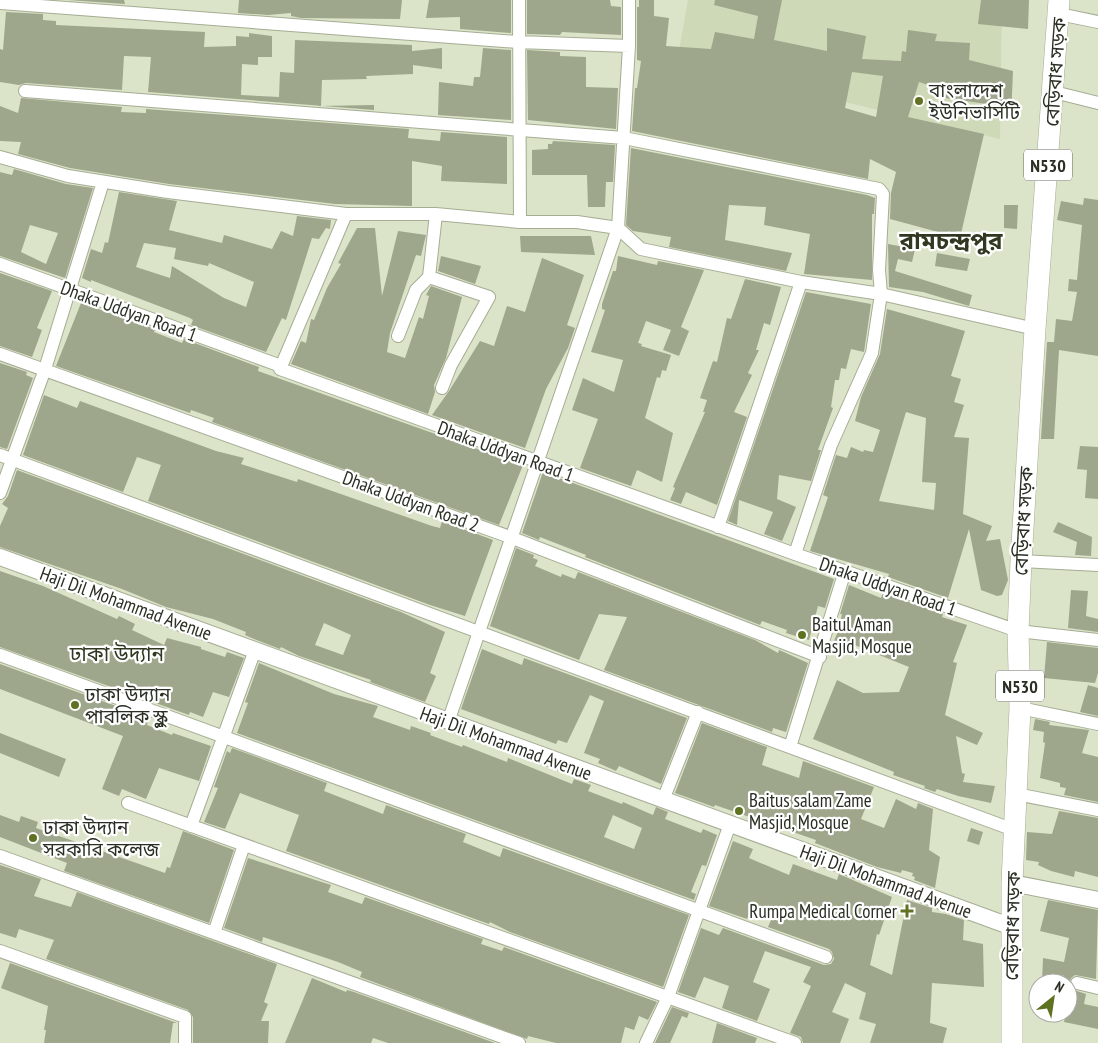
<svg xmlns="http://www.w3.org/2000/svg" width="1098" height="1043" viewBox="0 0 1098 1043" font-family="'PT Sans Narrow','Noto Sans Bengali',sans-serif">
<rect width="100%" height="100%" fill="#dbe4c9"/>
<path fill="#ced9b7" d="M688,0H1002L1000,139L677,62Z"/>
<path fill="#9ea68c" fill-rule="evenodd" d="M68,0H124L125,4Z
M239,0H402L400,19L301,18L291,16V13L268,15L238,13Z
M429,0H511V33L460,29V17L426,18Z
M527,0H610L611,6L621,7V35L562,32L560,35L527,34Z
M639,0H654V16L669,18L666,46L711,49L715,32L754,39L758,16L714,5L715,0H782L774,40L827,51V28L866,36L862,59L901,61L902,51L906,52L908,30L937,34L935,41L970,43L969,60L1013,71L1011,117L989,113L987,104L939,97L941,89L919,82L908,117L984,134L960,238L890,219L891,193L896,172L870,159L868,179L632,131L635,88H637L641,61L637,60V7H639ZM852,72L883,76L876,117L845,108Z
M981,0H1029L1028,29L978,24Z
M6,12L43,14V20L56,21V25L205,32L204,47L236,46V36L249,37V33L272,36V57H258V65L242,64L241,95L279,97L280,72L294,73L295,40L412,45V51L442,48V69L413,65V74L366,76L367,79L322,80L321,106L374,105V110L148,92L151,57L124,56L122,90L26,83L19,85L0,82V49L3,50Z
M483,48L511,50V120L438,115L439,82L473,86L474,77H480Z
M527,50L560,52V56L586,57V87L618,88L616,129L528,120Z
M21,98L122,107L121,112L146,113V109L409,129L408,138L440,141L441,132L507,137V184L441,181L442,166L412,161V206L335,204L169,184L70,168L18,154L21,142L0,141V106L18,113Z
M553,141L615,145L613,182H606L605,207H588L587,175H532V150L548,149V144H552Z
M631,148L867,195L875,198L874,214H872V280L804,274L810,234L764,225L766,207L729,205L725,240L792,253L786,271L669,247L671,237L633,231L626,225Z
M14,169L66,184L93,188L65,278L0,256V172L12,175ZM30,225L58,233L46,264L21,252Z
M119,192L177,201L169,230L222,243L224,235L272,249L281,231L293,236L297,216L331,220L330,229L326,228L319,239L312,238L286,320L282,318L266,352L191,325L193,320L190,318L91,280V282L82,278L91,249L102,253L105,242L108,243ZM144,243L176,248L174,259L208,266L209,263L254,282L246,307L224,298L172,266L170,278L136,267Z
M1084,198L1098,200V356L1059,350L1054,439H1041L1047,342H1054L1056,319L1072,321L1077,292L1068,291L1069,279L1077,280L1082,225L1057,220L1061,201L1083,205Z
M1004,205H1018L1017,229L1004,228Z
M357,228H375L382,296L398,231L426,235L421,256L416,255L390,333L387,352L405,358L419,317L423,319L429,296L426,295L431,286L462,297L446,358L434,385L435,392L428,414L291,364L301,341L306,343L311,319L314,320L327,288L341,264L338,263Z
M520,236H591L595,255L521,252Z
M888,244L915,249L912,262L898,259L895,271L972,295L969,306L923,292L889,287Z
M937,253L970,259L967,271L935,266Z
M441,256L481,266L475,284L438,271Z
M618,256L657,265L658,261L704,270L681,327L689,331L679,356L663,350L671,330L646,321L638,343L642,344L641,346L671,355L666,371L662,370L660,378L657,377L645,418L673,433L662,482L637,470L631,486L580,468L598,419L572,410L583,378L614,392L623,360L591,352L605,310L602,309V304L613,271H616Z
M542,258L584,275L567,325L575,328L568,348L546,389L525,448L432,415L449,391L480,341L494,346L507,306L525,312Z
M0,273L52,291L37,328L42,330L32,357L0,346Z
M745,279L781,287L770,325L764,323L756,350H759L748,373L752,375L734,412L747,417L717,505L686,492L681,504L670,500L675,488L673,487L705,412H703L707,400L700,398L713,361L717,362L727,318L731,319Z
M806,292L871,304L864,352L851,349L846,369L841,368L839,380H835L831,407L833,408L818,450H821L811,481L779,475L777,499L796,507L782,541L764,534L773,512L739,500L737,525L728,521Z
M81,303L155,329L154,332L182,343L184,339L259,367L258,371L523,465L499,525L212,422L214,418L191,410L190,413L56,366Z
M887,309L965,331L951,376L961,379L954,402L964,405L954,437L969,438L963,514L992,526L986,541L1000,539L1008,580L1002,595L997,596L981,590L969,529L948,598L888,577L889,574L810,551L828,497L823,495L836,455L847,458L851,447L863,452L864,450L873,452L880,430L855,421L861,397L880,354ZM906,412L926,418L922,482L936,483L934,510L879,501Z
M0,363L27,372L26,375L33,378L7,449L0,447Z
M44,395L77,408L80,401L216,451L244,458L241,464L297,482L298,479L432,526L440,528L442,521L493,540L465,616L430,605L148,501L161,465L137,457L123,492L23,455Z
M1080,446L1098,447V499L1085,498L1087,470L1077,469Z
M17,470L401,612L445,632L430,673L436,676L425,702L370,682L371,680L299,656L281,647L280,649L254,639L245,635L246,632L213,619L166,607L122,589L0,547V526L8,508L2,504L8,496ZM324,623L351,635L343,655L315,645Z
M543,472L834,579L825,608L818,606L809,640L786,633L787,630L762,621L760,625L585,557L586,555L540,537L539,540L522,533Z
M1058,522L1092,537L1091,556L1075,555L1077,542L1053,532Z
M516,548L534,555L533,558L538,560L535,566L561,577L562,574L575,579L578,572L755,640L778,653L779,650L786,653L808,663L786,732L773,728L772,732L604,670L627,617L599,614L579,660L490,626Z
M0,571L43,586L117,619L119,616L135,624L132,630L164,645L167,638L201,647V649L225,657L227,652L244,658L229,697L213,692L203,717L190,712L189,715L0,647Z
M849,585L881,598L883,593L943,614L942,617L967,625L953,662L957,663L945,715L983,733L977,745L956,736L962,773L965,774L963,782L995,786L991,803L958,796L937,789L935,792L924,788L925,786L893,775L894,772L813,739L837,680L863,693L899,692L909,667L852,644L849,653L831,648L839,629L842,614H840Z
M1071,590L1088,591L1086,616L1098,619V632L1068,628Z
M1047,642L1098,648V673L1095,683L1044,678Z
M482,649L522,665L524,658L687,718L661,784L619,766L616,771L598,763L600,759L584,753L604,701L590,695L567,743L558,740L556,744L461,709Z
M259,663L334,694L378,706L373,717L410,730L411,726L431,733L430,735L462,747L463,745L507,762L508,758L572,784L574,779L591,785L588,791L622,804L623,802L653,815L656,807L668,812L665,819L701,833L703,829L717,835L706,866L702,865L691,892L696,894L694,900L237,733L248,703L245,702ZM613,815L642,828L634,849L604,837Z
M0,664L149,718L147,725L172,735L173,733L211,746L199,781L159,768L146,799L122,789L119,796L102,789L123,736L0,689Z
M1088,685L1098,688V716L1080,712Z
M1035,719L1050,722L1049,725L1089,730L1082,753L1098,757V802L1064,795L1066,788L1060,787V783L1040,778L1045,743L1043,742L1044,732L1033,730Z
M702,723L767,747L762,765L799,778L803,761L874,787L861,819L884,828L896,799L916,809L918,803L933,809L929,850L940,857L935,888L914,880L915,877L912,876L913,873L902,870L901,873L877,867L815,843L816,840L715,805L714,807L675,793Z
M0,733L66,759L59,777L0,753Z
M232,748L327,783L324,791L383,814L386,805L466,834L463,842L500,857L503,848L689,915L663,987L510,932L490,922L489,924L286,851L299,815L240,793L225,829L204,822L218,788L214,787L227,751L230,753Z
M1059,811L1098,818V877L1075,871L1074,877L1051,871L1038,865L1039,862L1026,860L1027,832L1052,834Z
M0,815L19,822L21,816L38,822L36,828L165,873L167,867L170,868L183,831L234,850L209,923L64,871L67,863L0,837Z
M971,828L983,832L979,845L967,841Z
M733,841L753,849L749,858L789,875L793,864L837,880L839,874L892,897L879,935L877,934L870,965L892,975L907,900L932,908V912L946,914L964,920L963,940L983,944L984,987L932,983L930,1023L947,1028L943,1043H870L876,1024L859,1019L866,993L845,983L832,1012L849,1019L840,1043H803L801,1037L790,1033L811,986L803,982L811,967L765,951L753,982L770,989L757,1021L722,1008L729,986L704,977L695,998L678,992L701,928L719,935L723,928L824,965L831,964L834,959L832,952L829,949L768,927L772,918L751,910L747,919L709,906Z
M248,858L331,885L328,892L362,904L365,897L483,939L481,944L502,951L504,947L657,1002L648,1020L639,1016L634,1030L625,1027L621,1043H556L528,1036L527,1039L360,977L362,972L338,962L263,937L262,942L224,928Z
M0,865L41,879L34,896L71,907L77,892L277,964L264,1002L268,1004L261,1021H269L268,1043H193V1017L188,1010L46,959L54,940L19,929L16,938L0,933Z
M1048,900L1098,910L1096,979L1075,975L1071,978L1069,983H1042L1043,958L1064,962L1069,938L1040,931Z
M10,963L177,1023H173L170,1043H44L46,1030H44L48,1006L1,988Z
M312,978L346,992L347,990L354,992L495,1043H388L373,1038L371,1043H285Z
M1071,989L1086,994L1084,1004L1098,1007V1029L1064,1022Z
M672,1007L689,1013L687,1018L682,1016L670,1043H655Z
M717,1023L757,1038L755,1043H712Z"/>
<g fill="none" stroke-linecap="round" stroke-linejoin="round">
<defs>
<path id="minor" d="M519,0L520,222
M0,3L518,42L629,46
M1059,14L1098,22
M25,91L624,138L879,189L883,194L879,270L881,294L872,353L831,445L795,554
M1054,92L1098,103
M0,157L68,176L168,192L346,214H436L520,222H577L618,228L641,249L801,282L881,294L1035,329
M0,264L281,366L280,369L795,554L1018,631L1098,640
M429,277L489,297L451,365L442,388
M398,336L416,290L429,277L436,214
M0,354L510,537L820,657
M280,369L346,214
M0,455L1014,830
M0,493L45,369L103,182
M718,527L801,282
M1021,561L1098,565
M0,655L826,957
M1020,708L1098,724
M448,722L618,228L629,46V0
M790,747L845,571
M1016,794L1098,810
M663,800L698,712
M128,803L795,1043
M191,826L255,650
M0,856L519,1043
M214,933L244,845
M0,951L185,1017V1043
M1077,983L1098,988
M646,1043L668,997L730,824"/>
<path id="tertiary" d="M0,557L1012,927
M1012,883L1098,900"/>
<path id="trunk" d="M1012,1043V883L1020,708L1018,631L1021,561L1035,329L1059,0"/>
</defs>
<use href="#minor" stroke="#a4ad93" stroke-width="14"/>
<use href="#tertiary" stroke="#a4ad93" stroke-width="18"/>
<use href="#trunk" stroke="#a4ad93" stroke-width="22"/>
<use href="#minor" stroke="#fff" stroke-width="12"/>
<use href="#tertiary" stroke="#fff" stroke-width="16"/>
<use href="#trunk" stroke="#fff" stroke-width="21"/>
</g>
<g fill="#5e7222" stroke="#fff" stroke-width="2">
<circle cx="919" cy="101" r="5"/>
<circle cx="802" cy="635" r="5"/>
<circle cx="75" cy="705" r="5"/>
<circle cx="739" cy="811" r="5"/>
<circle cx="33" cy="838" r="5"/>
<path d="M904.5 903.5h5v5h5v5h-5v5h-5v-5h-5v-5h5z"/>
</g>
<g text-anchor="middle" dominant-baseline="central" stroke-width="4.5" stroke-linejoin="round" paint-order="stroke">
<g fill="#fff" stroke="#6a6d65" stroke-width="1">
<rect x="1024" y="149.5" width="48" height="31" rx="4"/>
<rect x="996" y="670.5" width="48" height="31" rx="4"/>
</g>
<g font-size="18" font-weight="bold" fill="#2a2e23">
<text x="1048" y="165">N530</text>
<text x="1020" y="686">N530</text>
</g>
<g font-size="19" fill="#2a2e23" stroke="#fff">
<text transform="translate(1055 72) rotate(-86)">বেড়িবাধ সড়ক</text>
<text transform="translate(129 311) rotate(20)">Dhaka Uddyan Road 1</text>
<text transform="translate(506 451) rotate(20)">Dhaka Uddyan Road 1</text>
<text transform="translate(411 501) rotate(20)">Dhaka Uddyan Road 2</text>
<text transform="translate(1023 521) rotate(-87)">বেড়িবাধ সড়ক</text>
<text transform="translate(888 586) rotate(19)">Dhaka Uddyan Road 1</text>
<text transform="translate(126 603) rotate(20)">Haji Dil Mohammad Avenue</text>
<text transform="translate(506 743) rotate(20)">Haji Dil Mohammad Avenue</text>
<text transform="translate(886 881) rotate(20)">Haji Dil Mohammad Avenue</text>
<text transform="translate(1012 926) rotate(-89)">বেড়িবাধ সড়ক</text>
</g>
<g font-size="19" fill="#2a2e23" stroke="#fff" text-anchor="start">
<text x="929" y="90">বাংলাদেশ<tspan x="929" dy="22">ইউনিভার্সিটি</tspan></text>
<text x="812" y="624">Baitul Aman<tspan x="812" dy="22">Masjid, Mosque</tspan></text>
<text x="85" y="694">ঢাকা উদ্যান<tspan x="85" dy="22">পাবলিক স্কুল</tspan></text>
<text x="749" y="800">Baitus salam Zame<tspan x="749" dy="22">Masjid, Mosque</tspan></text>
<text x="43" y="827">ঢাকা উদ্যান<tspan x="43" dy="22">সরকারি কলেজ</tspan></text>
<text x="897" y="911" text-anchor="end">Rumpa Medical Corner</text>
</g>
<g font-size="21" fill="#313822" stroke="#fff">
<text x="117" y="653">ঢাকা উদ্যান</text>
</g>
<g font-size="24" font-weight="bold" fill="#313822" stroke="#fff">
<text x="951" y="240">রামচন্দ্রপুর</text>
</g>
</g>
<g transform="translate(1053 998) rotate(30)"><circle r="24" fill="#ffffff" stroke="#aaaba7"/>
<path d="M0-4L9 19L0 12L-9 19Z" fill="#5e7222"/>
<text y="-8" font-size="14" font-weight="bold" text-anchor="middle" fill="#2a2e23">N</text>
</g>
</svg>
